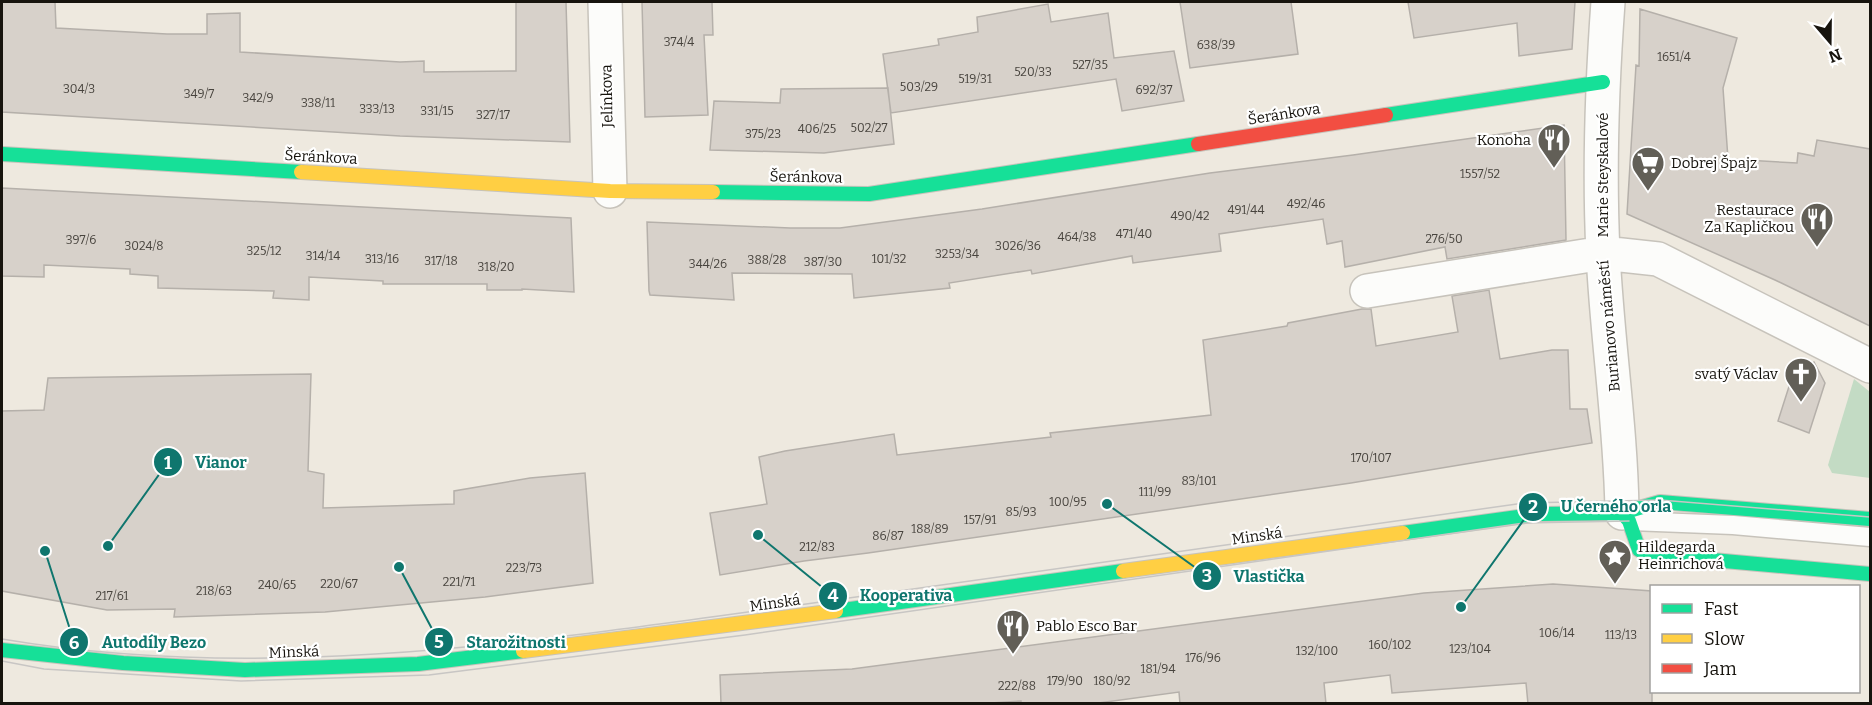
<svg xmlns="http://www.w3.org/2000/svg" width="1872" height="705" font-family="Bitter,serif">
	<rect width="100%" height="100%" fill="#eee9df"/>
	<path fill="#c3dbc4" d="M1854,379L1870,392V478L1832,473L1828,465Z"/>
	<path fill="#d7d1ca" stroke="#b5b0aa" stroke-width="1.5" d="M2,2H55L56,28L167,34H207V14L240,13V52L400,62L424,61V72L516,71V2H566L570,142L400,136L2,112Z
		M642,2H712L713,35H704L708,115L645,117Z
		M1180,2H1291L1298,54L1190,68Z
		M1408,2H1575L1572,49L1519,56L1517,23L1414,38Z
		M1048,4L1051,22L1108,13L1114,58L1174,51L1184,101L1122,111L1116,79L891,113L883,54L939,45L938,39L978,32L977,17Z
		M1640,9L1737,38L1723,88L1728,159L1797,163L1798,153L1814,156L1817,140L1870,149V326L1775,280L1627,214L1636,65L1639,66Z
		M888,88L894,144L824,153L710,150L714,101L780,103L781,89Z
		M1564,125L1566,240L1447,259L1445,247L1345,267L1342,241L1327,244L1323,219L1219,234L1221,251L1133,263L1132,256L1032,274L1031,270L949,283L950,288L854,298L852,274L732,273L734,300L650,295L649,291L647,222L790,228H840L982,209L1210,173L1353,155Z
		M2,188L571,218L574,292L522,289V290H487V284H383V281L309,277V300L273,298L274,291L158,288V276L130,274V269L44,265V277L2,276Z
		M1489,290L1500,359L1552,350H1568L1570,409H1587L1592,443L1351,483L868,553L804,561L720,575L710,513L767,504L759,457L785,451L894,434L897,455L1051,437L1050,433L1211,415L1203,340L1287,326L1288,323L1362,309H1371L1376,346L1458,332L1452,296Z
		M1814,362L1825,383L1809,433L1778,421L1793,374Z
		M311,374L308,471L324,474L323,508L454,504V491L530,478L585,473L593,583L485,597L325,612L174,617L175,609L107,610L2,591V411L44,410L48,378Z
		M1553,584L1652,591V704H1528L1526,683L1392,693L1390,675L1324,683L1326,704H1180L1179,692L1091,704H1021V701L975,704H721L720,675L852,669L1424,593Z"/>
	<g fill="none" stroke-linecap="round" stroke-linejoin="round">
		<g stroke="#c7c3bb" stroke-width="21">
			<path id="lane" d="M1631,521L1733,525L1870,537"/>
		</g>
		<g stroke="#c7c3bb" stroke-width="36">
			<path id="street" d="M605,2L610,191
				M1608,2C1602,85 1599,170 1603,253C1607,340 1621,426 1622,513
				M1367,291L1603,253L1658,259L1870,366"/>
		</g>
		<g stroke="#c7c3bb" stroke-width="16">
			<path id="fast" d="M1386,115L1603,82
				M2,154L301,172
				M713,192L869,194L1198,144
				M1622,513L1629,521L1639,550L1657,555L1870,574
				M1403,533L1540,514L1622,513L1660,502L1870,519
				M836,611L1123,571
				M2,650L123,663L245,670L418,664L523,651"/>
		</g>
		<g stroke="#c7c3bb" stroke-width="16">
			<path id="slow" d="M301,172L610,191L713,192
				M1123,571L1403,533
				M523,651L836,611"/>
		</g>
		<g stroke="#c7c3bb" stroke-width="16">
			<path id="jam" d="M1198,144L1386,115"/>
		</g>
		<use href="#lane" stroke="#fcfcfa" stroke-width="18"/>
		<use href="#street" stroke="#fcfcfa" stroke-width="33"/>
		<use href="#fast" stroke="#16e098" stroke-width="14"/>
		<use href="#slow" stroke="#ffcf43" stroke-width="14"/>
		<use href="#jam" stroke="#f24e42" stroke-width="14"/>
		<path stroke="#c8c6c4" stroke-width="1.5" d="M2,639C266,684 536,641 799,605C1041,571 1282,537 1524,503L1660,500L1870,517
			M2,661L44,669L241,681L429,675L745,635L1524,523L1629,521"/>
	</g>
	<defs>
		<g id="restaurant-pin" transform="scale(1.725)"><path d="M0 17L-7.5 6A9.5 9.5 0 1 1 7.5 6Z" fill="#625f57" stroke="#fff"/><path d="M-5-6h1v4h1v-4h1v4h1v-4h1v5L-1.5 .5V6h-2V.5L-5-1ZM5-6V6H3V1.5H1.5Q1.5-4 5-6Z" fill="#fff"/></g>
		<g id="supermarket-pin" transform="scale(1.725)"><path d="M0 17L-7.5 6A9.5 9.5 0 1 1 7.5 6Z" fill="#625f57" stroke="#fff"/><path d="M-6-5.5h2.5l.6 2H6L4.5 2H-2.5L-4.4-4H-6ZM-1.5 3.2a1.3 1.3 0 1 0 .1 0ZM3 3.2a1.3 1.3 0 1 0 .1 0Z" fill="#fff"/></g>
		<g id="church-pin" transform="scale(1.725)"><path d="M0 17L-7.5 6A9.5 9.5 0 1 1 7.5 6Z" fill="#625f57" stroke="#fff"/><path d="M-1.2-6h2.4v3.5h3.3v2.4h-3.3V6h-2.4V-.1h-3.3v-2.4h3.3Z" fill="#fff"/></g>
		<g id="sight-pin" transform="scale(1.725)"><path d="M0 17L-7.5 6A9.5 9.5 0 1 1 7.5 6Z" fill="#625f57" stroke="#fff"/><path d="M0-6L1.8-2.2L6-1.7L2.9 1.2L3.7 5.4L0 3.3L-3.7 5.4L-2.9 1.2L-6-1.7L-1.8-2.2Z" fill="#fff"/></g>
	</defs>
	<g fill-rule="evenodd">
		<use href="#restaurant-pin" x="1554" y="140"/>
		<use href="#supermarket-pin" x="1648" y="163"/>
		<use href="#restaurant-pin" x="1817" y="219"/>
		<use href="#church-pin" x="1801" y="374"/>
		<use href="#sight-pin" x="1615" y="556"/>
		<use href="#restaurant-pin" x="1013" y="626"/>
	</g>
	<g text-anchor="middle" stroke-width="4.5" stroke-linejoin="round" paint-order="stroke">
		<g font-size="12" fill="#48443e">
			<text x="679" y="46">374/4</text>
			<text x="1216" y="49">638/39</text>
			<text x="1674" y="61">1651/4</text>
			<text x="1090" y="69">527/35</text>
			<text x="1033" y="76">520/33</text>
			<text x="975" y="83">519/31</text>
			<text x="919" y="91">503/29</text>
			<text x="79" y="93">304/3</text>
			<text x="1154" y="94">692/37</text>
			<text x="199" y="98">349/7</text>
			<text x="258" y="102">342/9</text>
			<text x="318" y="107">338/11</text>
			<text x="377" y="113">333/13</text>
			<text x="437" y="115">331/15</text>
			<text x="493" y="119">327/17</text>
			<text x="869" y="132">502/27</text>
			<text x="817" y="133">406/25</text>
			<text x="763" y="138">375/23</text>
			<text x="1480" y="178">1557/52</text>
			<text x="1306" y="208">492/46</text>
			<text x="1246" y="214">491/44</text>
			<text x="1190" y="220">490/42</text>
			<text x="1134" y="238">471/40</text>
			<text x="1077" y="241">464/38</text>
			<text x="1444" y="243">276/50</text>
			<text x="81" y="244">397/6</text>
			<text x="144" y="250">3024/8</text>
			<text x="1018" y="250">3026/36</text>
			<text x="264" y="255">325/12</text>
			<text x="957" y="258">3253/34</text>
			<text x="323" y="260">314/14</text>
			<text x="382" y="263">313/16</text>
			<text x="889" y="263">101/32</text>
			<text x="767" y="264">388/28</text>
			<text x="441" y="265">317/18</text>
			<text x="823" y="266">387/30</text>
			<text x="708" y="268">344/26</text>
			<text x="496" y="271">318/20</text>
			<text x="1371" y="462">170/107</text>
			<text x="1199" y="485">83/101</text>
			<text x="1155" y="496">111/99</text>
			<text x="1068" y="506">100/95</text>
			<text x="1021" y="516">85/93</text>
			<text x="980" y="524">157/91</text>
			<text x="930" y="533">188/89</text>
			<text x="888" y="540">86/87</text>
			<text x="817" y="551">212/83</text>
			<text x="524" y="572">223/73</text>
			<text x="459" y="586">221/71</text>
			<text x="339" y="588">220/67</text>
			<text x="277" y="589">240/65</text>
			<text x="214" y="595">218/63</text>
			<text x="112" y="600">217/61</text>
			<text x="1557" y="637">106/14</text>
			<text x="1621" y="639">113/13</text>
			<text x="1390" y="649">160/102</text>
			<text x="1470" y="653">123/104</text>
			<text x="1317" y="655">132/100</text>
			<text x="1203" y="662">176/96</text>
			<text x="1158" y="673">181/94</text>
			<text x="1065" y="685">179/90</text>
			<text x="1112" y="685">180/92</text>
			<text x="1017" y="690">222/88</text>
		</g>
		<g font-size="15" fill="#17140e" stroke="#fff">
			<text transform="translate(607 96) rotate(-91)" y="5">Jelínkova</text>
			<text transform="translate(1284 114) rotate(-9)" y="5">Šeránkova</text>
			<text transform="translate(321 157) rotate(3)" y="5">Šeránkova</text>
			<text transform="translate(1603 175) rotate(-90)" y="5">Marie Steyskalové</text>
			<text transform="translate(806 177) rotate(1)" y="5">Šeránkova</text>
			<text transform="translate(1609 326) rotate(-95)" y="5">Burianovo náměstí</text>
			<text transform="translate(1257 536) rotate(-8)" y="5">Minská</text>
			<text transform="translate(775 603) rotate(-8)" y="5">Minská</text>
			<text transform="translate(294 652) rotate(-2)" y="5">Minská</text>
		</g>
		<g font-size="15" fill="#17140e" stroke="#fff" text-anchor="end">
			<text x="1531" y="145">Konoha</text>
			<text x="1671" y="168" text-anchor="start">Dobrej Špajz</text>
			<text x="1794" y="215">Restaurace<tspan x="1794" dy="17">Za Kapličkou</tspan></text>
			<text x="1778" y="379">svatý Václav</text>
			<text x="1638" y="552" text-anchor="start">Hildegarda<tspan x="1638" dy="17">Heinrichová</tspan></text>
			<text x="1036" y="631" text-anchor="start">Pablo Esco Bar</text>
		</g>
	</g>
	<path fill="none" stroke="#0f766e" stroke-width="2" d="M108 546L168 462M1461 607L1533 507M1107 504L1207 576M758 535L833 596M399 567L439 642M45 551L74 642"/>
	<g fill="#0f766e" stroke="#fff" stroke-width="2">
		<circle cx="108" cy="546" r="6"/>
		<circle cx="1461" cy="607" r="6"/>
		<circle cx="1107" cy="504" r="6"/>
		<circle cx="758" cy="535" r="6"/>
		<circle cx="399" cy="567" r="6"/>
		<circle cx="45" cy="551" r="6"/>
		<circle cx="168" cy="462" r="15"/>
		<circle cx="1533" cy="507" r="15"/>
		<circle cx="1207" cy="576" r="15"/>
		<circle cx="833" cy="596" r="15"/>
		<circle cx="439" cy="642" r="15"/>
		<circle cx="74" cy="642" r="15"/>
	</g>
	<g font-size="18" text-anchor="middle" font-weight="bold" fill="#fff">
		<text x="168" y="469">1</text>
		<text x="1533" y="513">2</text>
		<text x="1207" y="582">3</text>
		<text x="833" y="602">4</text>
		<text x="439" y="648">5</text>
		<text x="74" y="649">6</text>
	</g>
	<g font-size="16" text-anchor="middle" font-weight="bold" fill="#0f766e" stroke="#fff" stroke-width="4.5" stroke-linejoin="round" paint-order="stroke">
		<text x="221" y="468">Vianor</text>
		<text x="1616" y="512">U černého orla</text>
		<text x="1269" y="582">Vlastička</text>
		<text x="906" y="601">Kooperativa</text>
		<text x="516" y="648">Starožitnosti</text>
		<text x="154" y="648">Autodíly Bezo</text>
	</g>
	<rect width="1872" height="705" fill="none" stroke="#17140e" stroke-width="6"/>
	<rect x="1650" y="585" width="210" height="108" fill="#ffffff" stroke="#a2a19f" stroke-width="1.5"/>
	<rect x="1662" y="604" width="30" height="9" fill="#16e098" stroke="#a2a19f" stroke-width="1.5"/>
	<text x="1704" y="615" font-size="18" fill="#17140e">Fast</text>
	<rect x="1662" y="634" width="30" height="9" fill="#ffcf43" stroke="#a2a19f" stroke-width="1.5"/>
	<text x="1704" y="645" font-size="18" fill="#17140e">Slow</text>
	<rect x="1662" y="664" width="30" height="9" fill="#f24e42" stroke="#a2a19f" stroke-width="1.5"/>
	<text x="1704" y="675" font-size="18" fill="#17140e">Jam</text>
	<g transform="translate(1830 42) rotate(160)" stroke="#ffffff" stroke-width="4.5" paint-order="stroke">
	<path d="M0-4.5L10 22L0 15L-10 22Z" fill="#17140e"/>
	<text y="-9" font-size="16" font-weight="bold" text-anchor="middle" fill="#17140e">N</text>
	</g>
</svg>
